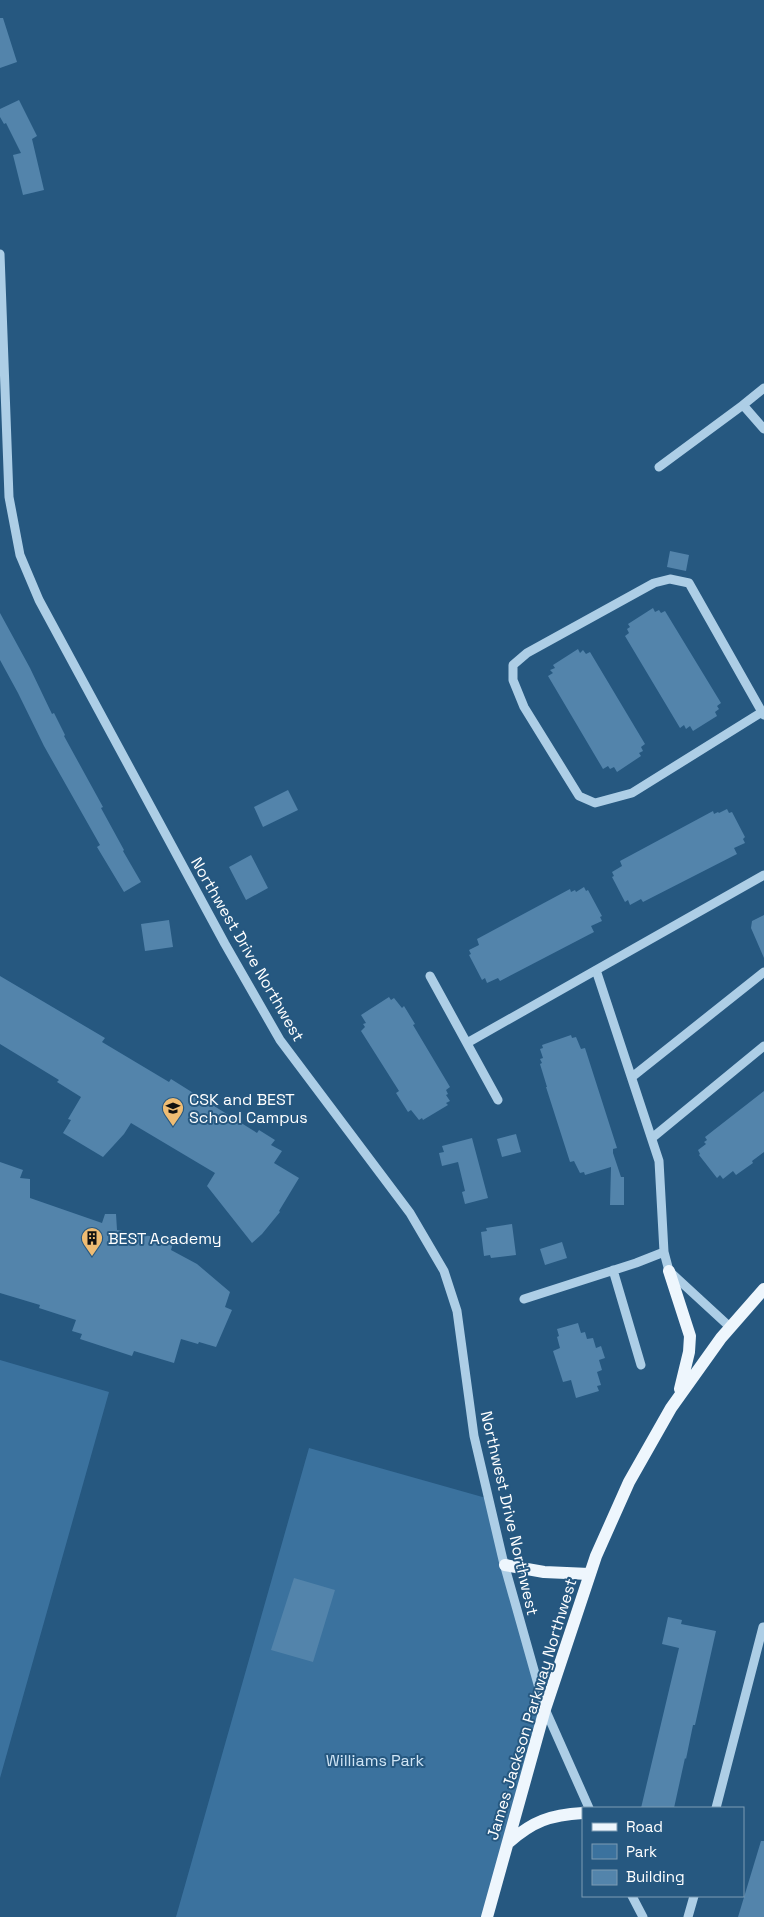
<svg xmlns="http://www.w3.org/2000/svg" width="764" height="1917" font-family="'Space Grotesk',sans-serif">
	<rect width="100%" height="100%" fill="#265880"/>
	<path fill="#3b729e" d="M0,1360L109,1392L0,1778Z
		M309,1448L486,1498L543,1707L488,1917H176Z"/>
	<path fill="#5384ab" d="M0,18H3L17,62L0,68Z
		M19,100L37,136L32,139L44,190L23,195L13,155L21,153L6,123L4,124L0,117V109Z
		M670,551L689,555L686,571L667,567Z
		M653,608L655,612L659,610L661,613L665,611L721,703L717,706L719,709L715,712L717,716L693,731L690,726L686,729L684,725L680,728L625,636L629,633L627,629L630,627L628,624Z
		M0,613L30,668L52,714L54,713L65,735L64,736L103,807L101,808L124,850L123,851L141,882L124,892L97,847L100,845L44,746L18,693L0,660Z
		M578,649L580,653L583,650L586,654L590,652L645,744L641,747L643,751L639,753L641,756L617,772L614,767L610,769L608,766L603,769L548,676L553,673L550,670L555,668L553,665Z
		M288,790L298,810L263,827L254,807Z
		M727,809L729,813L732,812L745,837L743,839L745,843L734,848L737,854L643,902L641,899L630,905L628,900L625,902L612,877L614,876L612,872L622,866L620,861L713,811L714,814L718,812L719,813Z
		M251,855L268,888L246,900L229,867Z
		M584,887L586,891L588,890L602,916L600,917L602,921L591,926L594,932L500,981L498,978L487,983L485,978L482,980L469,955L471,954L469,950L479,945L477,939L570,889L571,892L575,890L576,892Z
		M764,915V958L751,928L752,921Z
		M169,920L173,947L145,951L141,924Z
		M0,976L105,1038L102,1042L169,1082L171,1079L257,1133L259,1130L275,1140L271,1145L282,1151L274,1163L299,1178L279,1211L280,1212L262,1234L252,1243L207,1186L215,1173L131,1123L124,1134L103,1157L63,1133L71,1120L68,1119L81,1097L57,1082L59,1080L0,1044Z
		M389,997L391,1000L394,998L402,1008L404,1006L415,1024L413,1025L450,1087L446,1090L448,1094L446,1095L450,1101L446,1103L448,1105L423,1120L422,1118L419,1120L411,1110L408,1112L396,1093L399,1091L361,1031L365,1027L363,1024L366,1023L361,1015Z
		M571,1035L572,1038L576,1037L581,1049L585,1048L617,1148L613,1149V1153L621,1177H624V1205H610L611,1167L585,1175L584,1172L580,1173L574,1161L570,1162L546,1087H547L540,1064L542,1063L540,1059L543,1058L540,1049L543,1048L542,1045Z
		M764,1091V1152L752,1161L753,1163L736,1175L733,1171L723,1179L720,1175L717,1178L699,1155L700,1154L698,1150L706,1144L704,1142L707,1140L705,1137Z
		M516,1134L521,1152L502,1157L497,1139Z
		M472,1138L488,1198L465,1204L462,1192L465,1191L458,1162L442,1166L439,1153L444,1152L442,1146Z
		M0,1162L23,1170L20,1178L30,1179V1198L102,1223L105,1214H116L117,1230L160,1238L161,1235L174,1239L171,1250L197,1264L230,1292L225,1307L232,1310L216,1347L199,1342L198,1344L181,1339L174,1363L134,1351L132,1356L80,1339L82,1334L72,1331L76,1320L39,1308L40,1305L0,1293Z
		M512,1224L516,1255L491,1258L490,1255L484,1256L481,1232L487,1231L486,1228Z
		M562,1242L567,1258L545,1265L540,1249Z
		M578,1323L581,1333L585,1332L587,1339L593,1338L596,1348L601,1346L605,1358L599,1360L602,1370L597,1372L601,1385L597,1386L599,1391L576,1398L571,1380L563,1382L553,1351L560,1348L557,1337L559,1336L557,1329Z
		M294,1578L335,1590L313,1662L271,1650Z
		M668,1617L682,1620L681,1624L716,1631L695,1725H693L686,1759L685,1758L674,1808H641L679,1648L662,1644Z
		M761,1841H764V1917H738Z"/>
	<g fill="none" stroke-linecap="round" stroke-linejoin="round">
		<path stroke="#adcee6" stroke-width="9" d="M0,254L9,497L20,555L39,600L225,944L280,1040L410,1213L444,1271L457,1311L474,1436L503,1560L545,1709L589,1808
			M743,405L764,388
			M659,467L743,405L764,429
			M762,712L632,793L595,803L579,796L524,707L513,680V665L527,653L654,583L670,579L689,583L762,712L764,715
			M596,970L659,1161L664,1252L669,1271L731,1328
			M430,976L498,1100
			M467,1043L764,875
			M632,1077L764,972
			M652,1138L764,1046
			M613,1270L641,1365
			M524,1299L636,1263L664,1252
			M716,1808L763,1627
			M632,1896L643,1917
			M688,1917L694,1896"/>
		<path stroke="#eef6fd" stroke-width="12" d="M669,1271L690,1336L689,1352L680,1389
			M505,1565L544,1572L589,1574
			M508,1843C533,1821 550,1815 583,1813
			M487,1917L545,1709L596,1556L629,1482L671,1408L721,1338L764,1289"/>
	</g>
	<defs>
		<g id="school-pin" transform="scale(1.125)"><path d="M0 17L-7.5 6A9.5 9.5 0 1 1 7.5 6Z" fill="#efbc73" stroke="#265880"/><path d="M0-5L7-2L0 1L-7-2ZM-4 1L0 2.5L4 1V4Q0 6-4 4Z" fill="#111"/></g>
		<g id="building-pin" transform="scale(1.125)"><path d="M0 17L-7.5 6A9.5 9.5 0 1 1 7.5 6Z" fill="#efbc73" stroke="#265880"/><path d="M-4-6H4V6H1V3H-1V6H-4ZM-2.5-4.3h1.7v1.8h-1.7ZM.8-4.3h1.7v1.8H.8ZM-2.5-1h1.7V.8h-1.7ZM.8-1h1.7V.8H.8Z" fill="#111"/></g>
	</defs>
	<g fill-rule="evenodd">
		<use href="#school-pin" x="173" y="1108"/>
		<use href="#building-pin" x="92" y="1238"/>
	</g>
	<g text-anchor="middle" stroke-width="4" stroke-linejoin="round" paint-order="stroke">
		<g font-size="16" fill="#fff" stroke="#265880">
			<text transform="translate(248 949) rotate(60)" y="6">Northwest Drive Northwest</text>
			<text transform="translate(510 1513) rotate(77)" y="6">Northwest Drive Northwest</text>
			<text transform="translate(531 1709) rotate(-73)" y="6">James Jackson Parkway Northwest</text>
		</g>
		<g font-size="16" fill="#fff" stroke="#265880" text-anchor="start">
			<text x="189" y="1105">CSK and BEST<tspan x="189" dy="18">School Campus</tspan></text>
			<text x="108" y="1244">BEST Academy</text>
		</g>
		<g font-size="16" fill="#d0e5f5" stroke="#265880">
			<text x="375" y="1766">Williams Park</text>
		</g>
	</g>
	<rect x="582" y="1807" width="162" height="90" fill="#265880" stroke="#7d9bb3"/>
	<rect x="592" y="1823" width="25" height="8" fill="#eef6fd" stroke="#7d9bb3"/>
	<text x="626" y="1832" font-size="15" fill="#ffffff">Road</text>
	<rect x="592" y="1844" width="25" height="15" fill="#3b729e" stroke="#7d9bb3"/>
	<text x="626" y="1857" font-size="15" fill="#ffffff">Park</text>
	<rect x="592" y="1870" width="25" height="15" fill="#5384ab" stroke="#7d9bb3"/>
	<text x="626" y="1882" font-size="15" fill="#ffffff">Building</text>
</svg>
